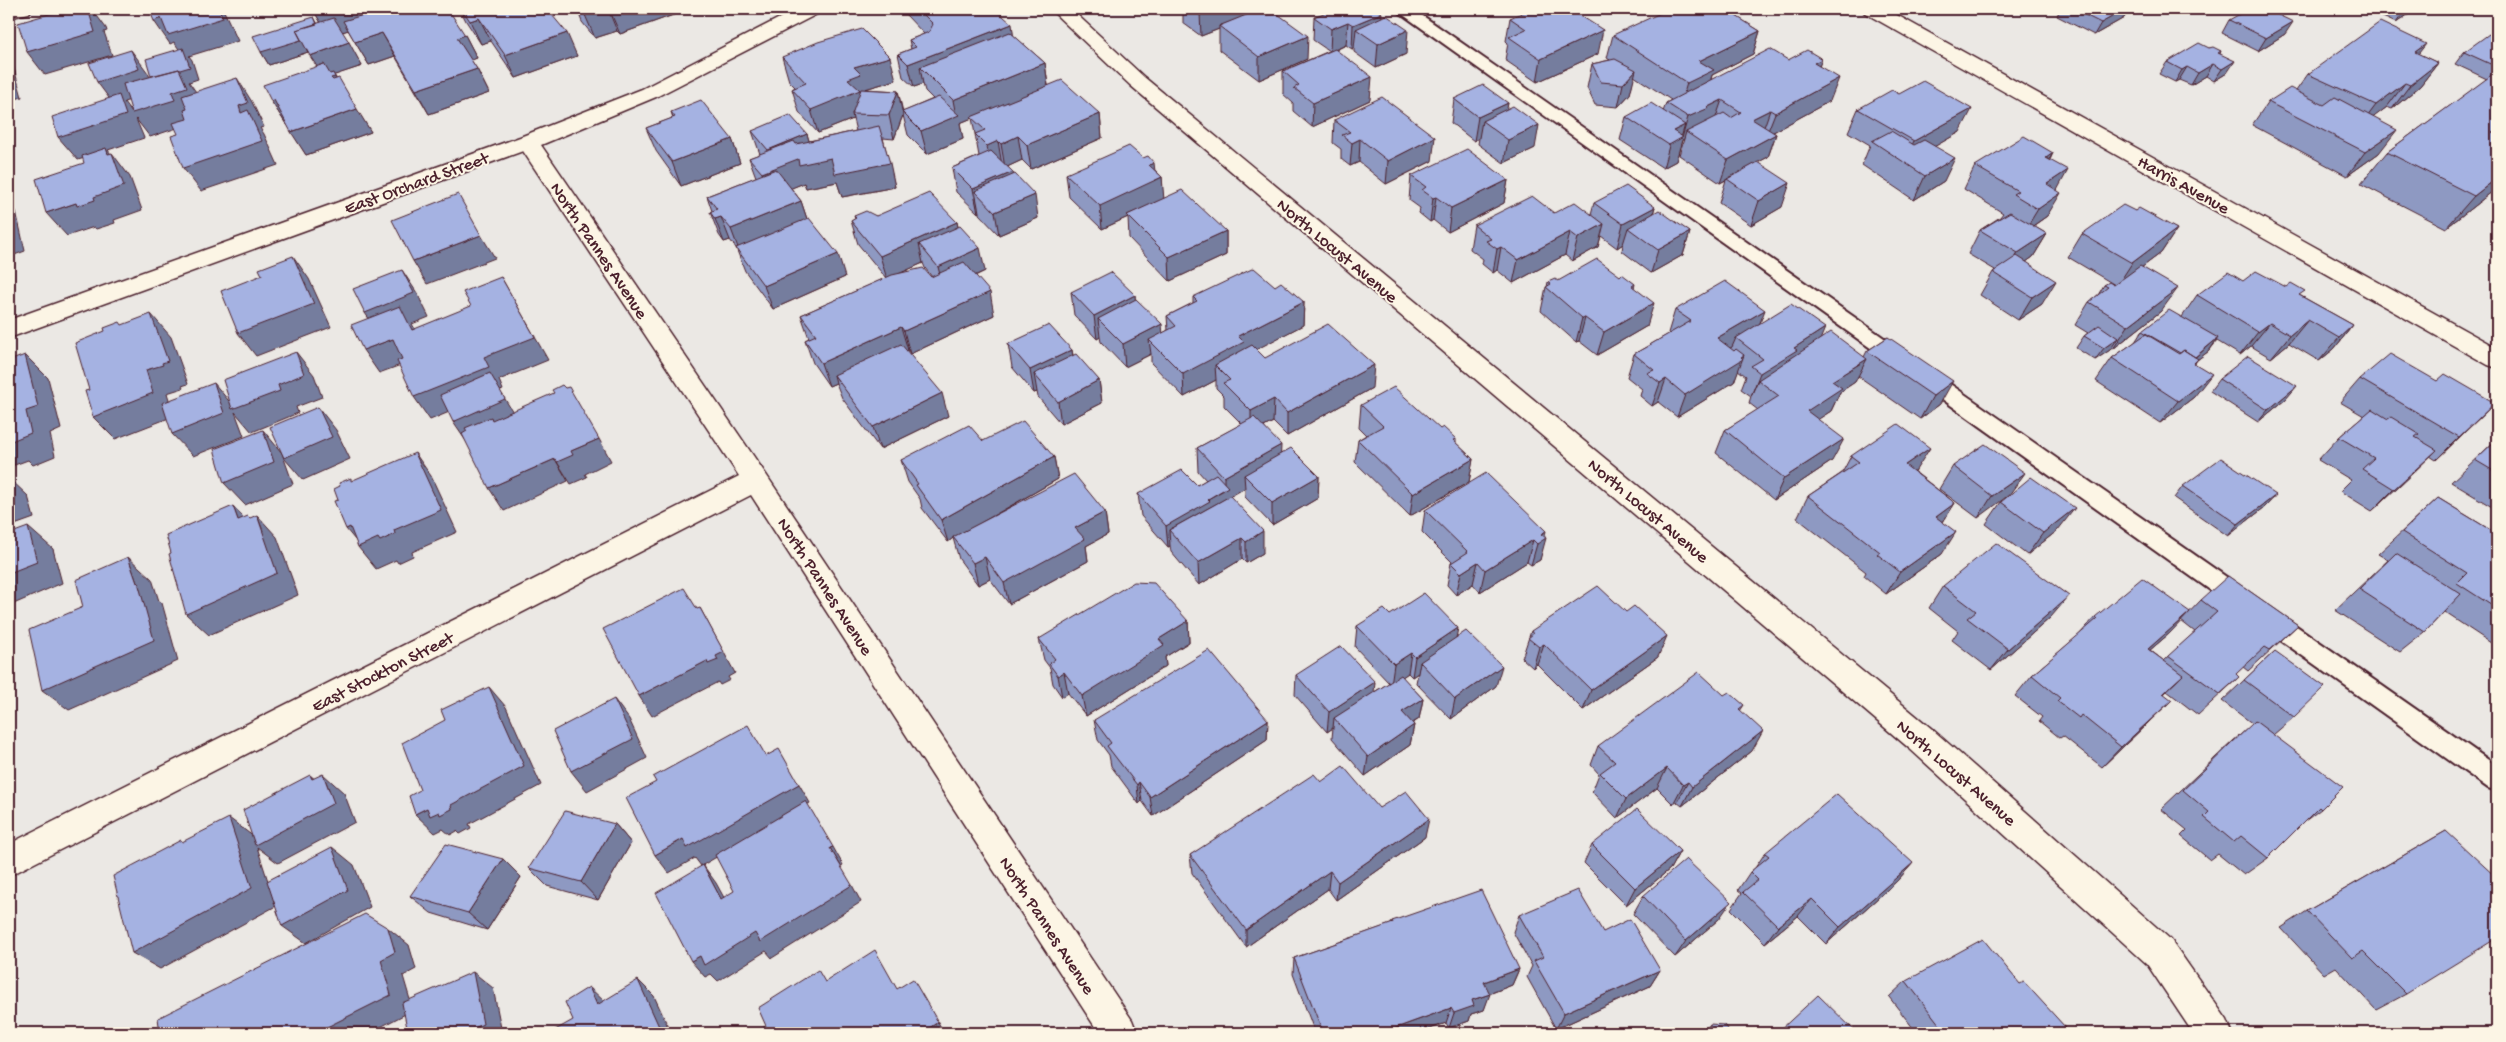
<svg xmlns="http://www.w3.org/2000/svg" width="2506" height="1042" font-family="'Gochi Hand',sans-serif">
	<rect width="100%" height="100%" fill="#ebe8e4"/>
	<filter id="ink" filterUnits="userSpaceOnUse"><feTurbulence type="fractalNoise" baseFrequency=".02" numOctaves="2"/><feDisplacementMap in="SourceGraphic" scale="10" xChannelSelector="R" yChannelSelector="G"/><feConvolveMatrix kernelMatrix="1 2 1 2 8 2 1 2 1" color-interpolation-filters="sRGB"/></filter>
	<g filter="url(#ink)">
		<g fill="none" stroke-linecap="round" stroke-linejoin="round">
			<g stroke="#4a1f2b" stroke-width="4">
				<path id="lane" d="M1395,9H1413L2497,766V791L2488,788Z"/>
			</g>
			<g stroke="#4a1f2b" stroke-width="3">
				<path id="street" d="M9,9H32L29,13L9,18Z
					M797,9H822L819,13L656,97L541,145L765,473L1132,1020L1137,1033H1099L751,495L9,876V844L739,476L523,151L9,338V320L520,137L642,89Z
					M1050,9H1071L1144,77L1932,729L2171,940L2227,1020L2232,1033H2193L2147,964L1910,749L1130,85Z
					M1862,9H1886L2497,348V368L2488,365L1865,13Z"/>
			</g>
			<use href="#lane" fill="#fcf5e5" fill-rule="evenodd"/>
			<use href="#street" fill="#fcf5e5" fill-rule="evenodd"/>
		</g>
		<path fill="#8e99c2" stroke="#4a1f2b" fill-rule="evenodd" d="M313,9H356L360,16L366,14L363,9H427L428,11L465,35L477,58L471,60L477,69L489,93L429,114L395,56L369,65L348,30L342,32L362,66L334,75L371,132L306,155L287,124H286L271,101L317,66L308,52L269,65L261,52L321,23Z
			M460,9H547L577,56L516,78L491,41L481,44L466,21Z
			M577,9H674L676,14L620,34L617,31L595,38L582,22Z
			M904,9H995L1014,36L1045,63L1048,85L1100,114L1102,138L1031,169L1022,160L1007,167L1013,172V174L1038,218L999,235L979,214V212L978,213L956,192L952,168L979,156L972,118L960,123L963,139L927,154L908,135L903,115L894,139L883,138L895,187L842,197L837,182L806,188L804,183L791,188L801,201L807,219L845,277L773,309L745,271L736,248L730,240L724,242L719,235L710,212L712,211L707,196L756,177L749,158L760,154L752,131L807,134L809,141L856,131L853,119L818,133L799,112L792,89L795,87L789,81L782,57L896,80L865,89L898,91L903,112L933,99L925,91L923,84L914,87L903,77L898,54L911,49L909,40L924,34L906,15Z
			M1178,9H1258V10L1307,59L1259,80L1219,50V29L1201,36L1183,23V13Z
			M2060,9H2129L2124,18L2094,35L2057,16Z
			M2365,9H2416L2396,23Z
			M1738,15L1737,17L1760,31L1753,54L1712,75L1711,80L1788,60L1822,59L1819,66L1830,101L1773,132L1776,134L1768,157L1758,162L1782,207L1751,225L1719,203L1726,180L1720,183L1679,155L1684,139L1682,140L1676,161L1663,168L1620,140L1626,117L1663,112L1666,103L1671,100L1634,76L1630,94L1618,107L1595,105L1587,88L1592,64L1610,60L1607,58L1613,35Z
			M1314,17H1382L1406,54L1376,68L1354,52V48L1352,49L1346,45L1336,50L1370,100L1312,127L1293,111V103L1283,94V71L1329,51L1313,40Z
			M1510,18L1598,54L1537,82L1505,60L1508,43L1506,41Z
			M2229,20L2285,34L2258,51L2222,33Z
			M2497,37V142L2494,146L2493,191L2446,228L2361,184L2387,152L2487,79L2455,64L2464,52Z
			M2209,48L2221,51L2220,54L2227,73L2214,81L2206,76L2191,85L2179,80L2175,82L2159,74L2167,62Z
			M2418,54L2438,63L2420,86L2392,109L2387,107L2373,117L2379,153L2347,176L2252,125L2268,102L2296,91L2308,74Z
			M1454,99L1508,103L1506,109L1535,148L1504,163L1478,144L1479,138L1474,141L1451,123Z
			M1858,109L1960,132L1935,146L1944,181L1914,200L1862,165L1870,145L1848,132Z
			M671,112L732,139L740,163L681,186L656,151L646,128L673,118Z
			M1334,120L1432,161L1386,184L1359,162L1350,166L1341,159V149L1333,143Z
			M2053,153L2050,160L2057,191L2047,216L2033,226L2047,234L2033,257L2026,262L2042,304L2018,320L1980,295L1993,272L1995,270L1968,254L1980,230L2000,217L2003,213L1964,189L1975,166Z
			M1155,170L1162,177L1163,199L1226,231V255L1170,281L1129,238L1128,217L1102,229L1069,197L1066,174Z
			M1411,176L1508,180L1504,203L1448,232L1433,220L1430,222L1419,213L1420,208L1409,200Z
			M1594,203L1655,207L1653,213L1690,232L1683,255L1651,273L1622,251L1623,244L1617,248L1601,236L1598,247L1572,261L1565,255L1513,283L1497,270L1493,273L1482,264L1483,259L1470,249L1474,225L1554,213L1591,214Z
			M2135,211L2177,229L2161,253L2142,267L2161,311L2113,349L2111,348L2110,350L2095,360L2076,348L2084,336L2088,333L2075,325L2089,302L2098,295L2104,285H2115L2068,257L2082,234Z
			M854,216H876L957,222L958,227L985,271L975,276L994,315L910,354L908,350L906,351L948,416L880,449L842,398L836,383L829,386L813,363L805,340L809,338L801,315L886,278L858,244L851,221L855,219ZM923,263L925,268L932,277H931L898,274Z
			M1620,276L1635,284L1634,288L1647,326L1597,355L1579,341L1576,342L1541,311L1546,287H1547L1548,282Z
			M1275,286L1304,302L1303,325L1256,349L1265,358L1372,388L1287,436L1273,422L1264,427L1281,454L1319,476L1318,498L1272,525L1245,497V488L1229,497L1263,553L1246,563L1242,559L1199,585L1171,552L1170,546L1168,547L1141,516L1138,494L1197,485L1206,480L1198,471L1197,448L1242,424L1224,406V396L1216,388V380L1184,397L1151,363V354L1125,367L1101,342L1100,337L1097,339L1074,315L1071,292L1135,295V300L1163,333L1168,330L1167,316L1193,303V297Z
			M2197,295L2301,296L2353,325L2334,349L2319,361L2289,343L2271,358L2251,346L2240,355L2217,341L2209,351L2197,360L2195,363L2194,397L2160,423L2096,381L2112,358L2135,342L2142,331L2182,317Z
			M1675,310L1760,323L1820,339L1864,357L1867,351L1888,337L1940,404L1920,419L1858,376L1855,382L1840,392L1831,411L1818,419L1832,461L1774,500L1716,453L1725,430L1758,410L1749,403L1751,396L1741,389L1746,376L1738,370L1734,382L1677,417L1658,402L1652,406L1640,396L1642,389L1627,377L1634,354L1669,334L1668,333Z
			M1008,344L1072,350L1073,355L1099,380L1102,403L1061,424L1038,397L1037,392L1034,393L1012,367Z
			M2219,379L2286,399L2258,422L2210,391Z
			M2360,379L2437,381L2495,403L2436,460L2430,456L2372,511L2340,491L2351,480L2318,460L2339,437L2364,416L2340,402Z
			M1361,405L1440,429L1456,439V443L1473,459L1469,482L1410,516L1355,462L1358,440L1366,435L1359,428Z
			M2497,439V510L2451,482Z
			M983,441L1054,457L1058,479L997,514L1105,512L1108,534L1086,546L1088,561L1009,604L990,579L978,585L959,559L953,538L948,542L922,508L920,499L908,482L901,460Z
			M1851,456L1916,470L1915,472L1955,503L1943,522L1942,554L1886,594L1864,576L1866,572L1797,518L1808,496L1842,473Z
			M1953,466L2025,473L1978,518L1939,489Z
			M2183,486L2276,495L2265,507L2228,536L2174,498Z
			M2438,498L2497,534V647L2444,612L2425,632L2400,652L2335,610L2388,560L2378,554Z
			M2001,502L2058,530L2027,555L1986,524Z
			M1425,510L1544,537L1540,560L1531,565L1527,562L1480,592L1473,584L1456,595L1447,585L1451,563L1452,562L1422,532Z
			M1943,586L2051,617L1991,670L1952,640L1958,631L1929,608Z
			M2201,600L2298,625L2248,671L2243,667L2236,674L2239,677L2198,715L2167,691L2164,694L2151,720L2102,767L2063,736L2060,738L2039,721L2042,717L2015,696L2032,675L2079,635L2095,617L2170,633L2150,650L2164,661L2195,632L2181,621Z
			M1626,612L1658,657L1583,710L1537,664L1533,668L1522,658L1531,631Z
			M1390,615L1456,637L1496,686L1451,719L1416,683L1418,673L1412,677L1408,673L1402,677L1423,699L1419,719L1412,724L1414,725L1410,745L1365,776L1332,738L1333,728L1327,732L1295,695L1296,675L1374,692L1389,683L1355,647L1357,626Z
			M1188,621L1189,642L1165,657L1166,666L1086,716L1068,693L1062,697L1053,684L1050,668L1044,660L1039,639Z
			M2275,651L2294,717L2273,735L2321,809L2305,821L2268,858L2244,875L2218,854L2210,860L2181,836L2187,830L2161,809L2233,741L2253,724L2222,701Z
			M1724,695L1744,705L1740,711L1752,751L1682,806L1677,802L1673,804L1657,788L1617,818L1592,792L1599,774L1591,765L1598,746Z
			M1094,720H1268L1267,740L1153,816L1142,801L1139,804L1111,766L1109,755L1098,740Z
			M1321,782L1379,808L1425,837L1336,900L1328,889L1246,947L1192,873L1190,855Z
			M615,824L631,843L598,900L547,886L529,868Z
			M2446,831L2406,994L2376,1010L2336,967L2324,974L2281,928L2307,911Z
			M1592,845L1680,851L1670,869L1626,905L1584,863Z
			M1765,853L1913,863L1897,881L1826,944L1798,916L1765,943L1731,909L1742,893L1738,890L1750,872L1755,868Z
			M503,859L521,877L487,930L431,913L410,896Z
			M1643,896L1719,919L1675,957L1633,914Z
			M1519,915L1603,932L1660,970L1650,986L1556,1029L1527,977L1532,966L1513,932Z
			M1392,921L1519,969L1512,985L1489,994L1484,1010L1471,1014L1469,1021L1449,1028L1446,1023L1419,1033H1315L1293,974L1294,958L1391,924Z
			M1906,981L2020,984L2066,1028L2059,1033H1917L1889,997Z
			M1710,1024L1731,1033H1703Z"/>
		<path fill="#747d9e" stroke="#4a1f2b" d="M87,9H92L106,28L107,31L104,32L112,55L45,75L27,52Z
			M219,9H223L238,41L189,56L192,60L198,79L189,82L196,92L192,123L150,137L136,119L144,138L108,150L113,157L112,153L130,177L142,210L114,220L115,223L96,229L94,227L67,236L46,213L94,197L108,154L107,151L78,160L58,137L115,106L97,82L131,50L148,73L156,92L124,102L132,113L160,91L185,58L174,42L170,44L154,21L161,18Z
			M260,9H273L262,12Z
			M328,9H356L365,25L329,36L315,13Z
			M363,9H412L371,23Z
			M604,9H608L617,31L595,38L585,15Z
			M616,9H674L676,14L620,34L610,11Z
			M1211,9H1258V12L1219,26V29L1201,36L1200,13Z
			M2126,9H2129L2124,18L2094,35L2101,23Z
			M2406,9H2416L2396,23Z
			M1382,13L1380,36L1356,29L1354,48L1352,49L1353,25Z
			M314,17L329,45L269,65L261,52Z
			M479,18L491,41L481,44L470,21Z
			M1348,22L1346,45L1330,52L1331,29Z
			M2293,22L2285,34L2258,51L2266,38Z
			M1012,24L1015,47L920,67L923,84L914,87L908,64Z
			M1408,30L1406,54L1376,68L1378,44Z
			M1603,30L1598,54L1537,82L1541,59Z
			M1760,31L1753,54L1712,75L1707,93L1680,107L1687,83L1699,61Z
			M382,33L395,56L369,65L355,42Z
			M567,33L577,56L516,78L505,55Z
			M465,35L477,58L469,61L457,38Z
			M1308,36L1307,59L1259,80V57Z
			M349,42L362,66L332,76L335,77L349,100L325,79L310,56Z
			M2426,44L2408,67L2415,52Z
			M9,53L10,54L22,97L9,101Z
			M890,57L896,80L865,89L852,114L853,119L818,133L811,110L848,79L854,67Z
			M1822,59L1813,82L1814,63Z
			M2235,61L2227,73L2214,81L2222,69Z
			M1045,63L1048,87L960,123L963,139L927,154L921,131L956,116L953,100Z
			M2438,63L2420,86L2392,109L2410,85Z
			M2213,64L2206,76L2191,85L2198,73Z
			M2187,67L2179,80L2175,82L2182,70Z
			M477,69L489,93L429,114L416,90Z
			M1636,70L1630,94L1618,107L1623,84Z
			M1372,77L1370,100L1312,127L1313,103Z
			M237,78L252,102L264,127L260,128L264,134L278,165L201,191L183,168L241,113L239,106Z
			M1839,78L1830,101L1766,136L1775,113Z
			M2405,83L2387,107L2358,129L2376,105Z
			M898,91L903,115L894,139L889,115Z
			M274,100L289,123L286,124L271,101Z
			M1722,100L1714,123L1686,132L1684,139L1682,140L1676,161L1663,168L1673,131L1685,125L1681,138H1682L1688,117Z
			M1508,103L1504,126L1482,121L1479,138L1474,141L1478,117Z
			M357,109L371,132L306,155L291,132Z
			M1972,109L1960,132L1906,163L1904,162L1914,141Z
			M1770,110L1762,133L1752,119Z
			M1100,114L1102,138L1031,169L1027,145Z
			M1539,125L1535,148L1504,163L1508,140Z
			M2497,129V142L2474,169L2492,132Z
			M2397,130L2379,153L2347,176L2365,152Z
			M807,134L814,157L890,163L895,187L842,197L837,182L806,188L804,183L770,197L762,173L774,168L768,150Z
			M1776,134L1768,157L1720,183L1728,160Z
			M1018,136L1022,160L1005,168L1001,144Z
			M1435,137L1432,161L1386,184L1388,161Z
			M732,139L740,163L681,186L672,162Z
			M1360,139L1359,162L1350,166L1352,143Z
			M998,141L1002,165L991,170L987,146Z
			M2053,153L2040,176L2046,158Z
			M1955,158L1944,181L1914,200L1925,176Z
			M1154,163L1156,180L1162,177L1164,200L1127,215L1128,217L1102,229L1100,206L1149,165Z
			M2068,170L2055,194L2034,208L2047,184Z
			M1013,172L1017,195L975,191L979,212L978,213L973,189Z
			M2497,178V186L2493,191L2446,228L2474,196Z
			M1508,180L1504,203L1448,232L1451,208Z
			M1790,183L1782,207L1751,225L1759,201Z
			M2061,193L2047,216L2024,232L2038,209Z
			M1035,195L1038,218L999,235L995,212Z
			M1436,197L1433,220L1430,222L1433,198Z
			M801,201L809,225L740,253L731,229Z
			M9,203L16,211L25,251L9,257Z
			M1655,207L1648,230L1628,228L1623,244L1617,248L1623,224Z
			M721,217L730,240L724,242L715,219Z
			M957,222L962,246L919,244L923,263L887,279L880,256Z
			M1604,224L1598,247L1572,261L1578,238Z
			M2177,229L2161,253L2117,286L2132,263Z
			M1226,231V255L1170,281L1169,257Z
			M1570,232L1565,255L1513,283L1518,260Z
			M1690,232L1683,255L1651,273L1658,250Z
			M2047,234L2033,257L2005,277L2018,253Z
			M481,235L495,258L427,284L413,261Z
			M1501,247L1497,270L1493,273L1497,249Z
			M980,248L985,271L944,290L938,267Z
			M838,254L845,277L773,309L764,286Z
			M293,256L309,279L331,327L256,356L238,333Z
			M402,270L417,293L429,317L412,324L415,329L381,336L365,313Z
			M501,277L548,360L499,380L503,390L500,391L519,422L468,444L453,422L500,391L430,420L414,397L484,357Z
			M2056,281L2042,304L2018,320L2032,297Z
			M2178,288L2161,311L2113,349L2128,326Z
			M990,292L994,315L910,354L904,331Z
			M1135,295L1137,319H1098L1100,337L1097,339L1094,316Z
			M1304,302L1303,325L1244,356L1215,365L1216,380L1184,397L1183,374L1238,336Z
			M1654,303L1647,326L1597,355L1604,332Z
			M1765,310L1756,333L1736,338L1732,347L1709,362L1717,338Z
			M151,314L171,337L188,384L182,386L183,388L167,393L174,416L115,439L93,417L146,370Z
			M1582,318H1585L1579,341L1576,342Z
			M2308,320L2289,343L2271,358L2290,335Z
			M2270,323L2251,346L2240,355L2258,332Z
			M1162,324L1164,348L1149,340L1151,354L1125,367L1123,344Z
			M2353,325L2334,349L2319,361L2339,338Z
			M901,327L908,350L839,382L834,375L836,383L829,386L821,363Z
			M1825,328L1815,352L1758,380L1751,396L1760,373L1794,348Z
			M2118,338L2110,350L2095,360L2104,348Z
			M2218,338L2209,351L2197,360L2181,382L2192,360Z
			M393,339L409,362L379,373L363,350Z
			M1072,350L1075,373L1034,374L1037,392L1034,393L1030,370Z
			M296,352L314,375L322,397L296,407L298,413L252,432L235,412L244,436L193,456L172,434L214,383L233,406L278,385Z
			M25,355L48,378L61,429L50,434L55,456L33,465L28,460L9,467V436L26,411Z
			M1744,355L1734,382L1677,417L1685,395Z
			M1867,359L1855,382L1840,392L1831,411L1796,434L1807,411L1832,381Z
			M1374,365L1372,388L1287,436V413Z
			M2212,374L2194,397L2160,423L2178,401Z
			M1666,379L1658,402L1652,406L1660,383Z
			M1099,380L1102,403L1061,424L1058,402Z
			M1953,381L1940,404L1920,419L1933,396Z
			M2297,386L2286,399L2258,422L2268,410Z
			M942,393L948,416L880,449L873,427Z
			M1274,399L1273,422L1251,434V411Z
			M2495,403L2471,426L2436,460L2459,437Z
			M318,407L336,430L350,459L303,480L284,458Z
			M263,430L282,453L293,484L245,505L224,483Z
			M599,439L611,461L585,474L587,477L571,484L557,462L571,451Z
			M1844,439L1832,461L1774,500L1784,478Z
			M1281,445L1280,468L1244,475L1245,488L1169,530L1170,546L1168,547L1166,526L1208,499L1224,490V477Z
			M1930,448L1916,470L1893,487L1905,465Z
			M2437,450L2413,473L2372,511L2394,489Z
			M415,453L431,476L457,532L412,552L413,556L398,563L396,560L376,569L358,547L360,546L346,529L350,527L378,538L394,530Z
			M1054,457L1058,479L954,538L953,537V538L948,542L941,520Z
			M555,459L568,481L504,511L489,488Z
			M1473,459L1469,482L1410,516L1413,494Z
			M2025,473L2009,495L1978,518L1992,496Z
			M1319,476L1318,498L1272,525V503Z
			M9,478L28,496L34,518L9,527L11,532L9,533Z
			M2276,495L2265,507L2228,536L2238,524Z
			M1955,503L1941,525L1936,517Z
			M233,506L253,528L238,520Z
			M2075,508L2058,530L2027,555L2043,533Z
			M1105,512L1108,534L1086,546L1088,561L1009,604L1004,583L1075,528Z
			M257,515L277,537L298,595L209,635L186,614L248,516L263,531Z
			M28,527L53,549L62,583L9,606V573Z
			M1263,531V553L1246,563V542Z
			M1546,531L1544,539L1546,538L1540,560L1531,565L1537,544L1541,534Z
			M1956,532L1942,554L1886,594L1900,572Z
			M1242,538V559L1199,585L1198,563Z
			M1533,540L1527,562L1480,592L1485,570Z
			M128,557L152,579L159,601L162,603L178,661L69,710L42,690L137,583Z
			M985,557L990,579L978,585L973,563Z
			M1478,562L1473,584L1456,595L1461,573Z
			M2069,596L2051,617L1991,670L2008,649Z
			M700,608L735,673L728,677L730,680L720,685L718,682L652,716L639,696L716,656Z
			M2190,612L2170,633L2128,669L2148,649Z
			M1188,621L1189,642L1165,657L1166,666L1086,716L1082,696L1159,639Z
			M1458,628L1454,649L1420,662L1418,673L1412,677L1415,657Z
			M1667,636L1658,657L1583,710L1591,690Z
			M1544,644L1537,664L1533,668L1539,647Z
			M1411,653L1408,673L1391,685L1394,664Z
			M1502,666L1496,686L1451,719L1455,699Z
			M1064,672L1068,693L1062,697L1058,676Z
			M2183,675L2162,695L2163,693Z
			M1375,682L1373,703L1334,718L1333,728L1327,732L1329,712Z
			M489,687L506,707L541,785L469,824L471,828L460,834L457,831L450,835L443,829L435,833L415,814L427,808L451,805Z
			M614,699L629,719L647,758L587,791L571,771Z
			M1423,699L1419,719L1398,732L1402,712Z
			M2172,700L2151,720L2102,767L2121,747Z
			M1268,720L1267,740L1153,816L1150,797Z
			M1414,725L1410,745L1365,776L1368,757Z
			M1763,731L1752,751L1682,806L1692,787Z
			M1667,768L1657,788L1617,818L1626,799Z
			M323,774L344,793L355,822L278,863L257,847L276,906L160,969L132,953L229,818L254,837L312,779L310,775L330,792Z
			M1139,782L1142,801L1139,804L1137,785Z
			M1688,782L1677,802L1673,804L1683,785Z
			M799,784L810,803L701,866L695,858L669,873L655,855L683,839Z
			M1429,819L1425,837L1336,900L1338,882Z
			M615,824L631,843L598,900L581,882Z
			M332,847L354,865L370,907L306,943L282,926Z
			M833,847L843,865L841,866L830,848Z
			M1680,851L1670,869L1626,905L1635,888Z
			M503,859L521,877L487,930L468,913Z
			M1913,863L1897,881L1826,944L1840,927Z
			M703,865L716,883L734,916L721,899Z
			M1330,871L1328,889L1246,947V930Z
			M852,885L861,902L772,958L766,951L718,981L711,974L705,977L691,961L700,956L755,933Z
			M1812,899L1798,916L1765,943L1778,926Z
			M1731,902L1719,919L1675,957L1686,941Z
			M388,928L409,945L416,969L403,976L413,1010L369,1033H315L381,960Z
			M1519,969L1512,985L1478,998L1484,982Z
			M1660,970L1650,986L1556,1029L1564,1013Z
			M473,972L493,988L502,1033H463Z
			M638,980L654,996L671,1033H657Z
			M589,987L606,1003L597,1005Z
			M1490,994L1484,1010L1471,1014L1469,1021L1449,1028L1454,1013L1472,1000Z
			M1451,1008L1446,1023L1419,1033H1382Z
			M938,1022L944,1033H922Z"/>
		<path fill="#a5b2e2" stroke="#4a1f2b" d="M66,9H88L95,32L27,52L18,23Z
			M149,9H219L223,18L168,35L161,18L154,21Z
			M313,9H328L315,13Z
			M384,9H427L428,11L435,9H448L465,35L457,38L477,69L416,90L382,33L355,42L343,21Z
			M462,9H547L567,33L505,55L479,18L470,21Z
			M580,9H604L585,15Z
			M918,9H995L1012,24L908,64L898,54L916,47L909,40L929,32L933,24Z
			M1194,9H1211L1200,13Z
			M1261,9H1271L1308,36L1259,57L1219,26Z
			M1333,9H1376L1382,13L1353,25L1348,22L1331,29L1314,17Z
			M1531,9H1570L1603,30L1541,59L1509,37L1526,29L1510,18Z
			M1669,9H1727L1738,15L1736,16L1760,31L1699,61L1714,70L1687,83L1613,35Z
			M2073,9H2126L2101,23Z
			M2249,9H2266L2293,22L2266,38L2229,20Z
			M1386,15L1408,30L1378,44L1356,29Z
			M314,17L317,24L296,30L301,40L261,52L253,36Z
			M334,18L349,42L310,56L296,30Z
			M2380,22L2426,44L2415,52L2438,63L2410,85L2405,83L2376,105L2308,74Z
			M862,29L890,57L854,67L861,74L848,79L860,90L811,110L792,89L806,83L782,57L818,42Z
			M1010,32L1045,63L953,100L920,67Z
			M2489,34L2497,37V67L2464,52Z
			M2199,43L2209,48L2213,47L2221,51L2218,53L2235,61L2222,69L2213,64L2198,73L2187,67L2182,70L2167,62Z
			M183,48L190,67L180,70L179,69L151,76L146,59Z
			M1335,49L1372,77L1313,103L1294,88L1299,85L1283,71Z
			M1770,49L1788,60L1807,50L1822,59L1814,63L1839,78L1775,113L1770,110L1752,119L1776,134L1728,160L1686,132L1724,113L1731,118L1741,112L1722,100L1708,107L1709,108L1688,117L1666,103Z
			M131,50L139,69L97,82L89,63Z
			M1615,59L1636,70L1623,84L1601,82L1592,64Z
			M324,64L330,74L333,73L335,77L331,78L333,80L339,78L357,109L291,132L274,100L271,101L263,85Z
			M179,69L187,87L172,92L175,100L132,113L123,84Z
			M2497,71V129L2492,132L2497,135V141L2492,145L2497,147V178L2474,196L2387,152Z
			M237,78L248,103L239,106L241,113L248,110L262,141L183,168L171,136L178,134L173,123L187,119L184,110L187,109L182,96Z
			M1062,80L1100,114L1027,145L1018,136L1001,144L998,141L987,146L975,134L985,130L971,117Z
			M1923,81L1972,109L1914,141L1858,109L1892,90L1899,94Z
			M1483,85L1508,103L1478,117L1454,99Z
			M2290,88L2324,105L2335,97L2397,130L2365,152L2268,102Z
			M861,89L898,91L889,115L852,114Z
			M119,95L126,115L58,137L52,117Z
			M939,97L959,115L921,131L902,112Z
			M1382,97L1435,137L1388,161L1360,139L1352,143L1342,135L1350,132L1334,120Z
			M701,100L732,139L672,162L646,128L675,117L671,112Z
			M1651,103L1685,125L1673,131L1683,137L1669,145L1626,117Z
			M1513,106L1539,125L1508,140L1482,121Z
			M790,115L807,134L768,150L752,131Z
			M879,126L890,163L835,174L831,158L799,165L798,159L762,173L749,158L794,141L796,144Z
			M1891,131L1914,145L1924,140L1955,158L1925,176L1872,141Z
			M2024,136L2053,153L2046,158L2068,170L2047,184L2061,193L2038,209L2013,194L2018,191L1975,166Z
			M1129,146L1143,158L1148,156L1154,163L1149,165L1162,177L1100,206L1066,174Z
			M106,148L108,154L112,153L124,186L94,197L95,200L77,206L76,203L46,213L36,179L84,163L82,156Z
			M1467,149L1508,180L1451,208L1436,197L1433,198L1422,190L1426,187L1411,176Z
			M991,151L1013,172L973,189L952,168Z
			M1758,162L1790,183L1759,201L1727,179Z
			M776,169L801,201L731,229L721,217L715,219L710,212L717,209L707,196Z
			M1015,174L1035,195L995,212L975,191Z
			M1626,186L1655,207L1623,224L1594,203Z
			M1182,190L1226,231L1169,257L1127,215Z
			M929,193L957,222L880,256L851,221L856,218L854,216L866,211L876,216Z
			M458,194L481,235L413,261L392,220Z
			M1532,196L1554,213L1575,202L1604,224L1578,238L1570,232L1518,260L1501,247L1497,249L1486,241L1491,239L1474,225Z
			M2123,205L2135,211L2139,208L2177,229L2132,263L2082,234Z
			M1659,210L1690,232L1658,250L1628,228Z
			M2010,212L2047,234L2018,253L1980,230Z
			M809,218L838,254L764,286L736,248Z
			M960,226L980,248L938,267L919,244Z
			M293,256L314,304L238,333L221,291L262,275L259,269Z
			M2017,256L2056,281L2032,297L1993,272Z
			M1597,259L1620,276L1622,274L1635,284L1632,286L1654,303L1604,332L1585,318H1582L1546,287L1551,284L1548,282L1555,279L1558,281Z
			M964,262L990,292L904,331L901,327L821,363L805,340L816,335L801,315L892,275L923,268L931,277Z
			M2140,266L2178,288L2128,326L2089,302L2108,287L2104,285L2109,282L2114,285Z
			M1254,268L1275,286L1281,282L1304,302L1238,336L1244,342L1183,374L1149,340L1176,326L1167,316L1197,301L1193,297Z
			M402,270L414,293L365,313L353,289Z
			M2256,271L2286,287L2291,283L2305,291L2299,295L2353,325L2339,338L2308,320L2290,335L2270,323L2258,332L2197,295L2228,272L2243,281Z
			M1111,272L1135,295L1094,316L1071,292Z
			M501,277L535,337L484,357L489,367L414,397L397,361L402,359L393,339L363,350L351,325L400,306L412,330L471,306L463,292Z
			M1725,281L1765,310L1717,338L1734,351L1736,349L1744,355L1741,357L1743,359L1685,395L1666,379L1660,383L1647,373L1654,370L1634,354L1691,321L1675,310Z
			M1136,299L1162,324L1123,344L1098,319Z
			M1791,304L1825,328L1794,348L1797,350L1760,373L1751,366L1763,359L1736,338Z
			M2169,310L2218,338L2195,357L2184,350L2180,353L2142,331Z
			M151,314L168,361L162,363L163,365L146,370L153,393L93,417L85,391L89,390L75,343L105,331L104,328L120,322L122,325Z
			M1328,324L1374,365L1287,413L1274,399L1251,411L1223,383L1230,380L1215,365L1252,345L1265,358Z
			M1049,325L1072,350L1030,370L1008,344Z
			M2099,325L2118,338L2104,348L2084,336Z
			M1831,332L1867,359L1832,381L1842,388L1807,411L1844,439L1784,478L1725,430L1779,396L1758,380Z
			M2146,334L2179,354L2184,350L2198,359L2194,363L2212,374L2178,401L2112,358Z
			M1888,337L1953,381L1933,396L1867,351Z
			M901,344L942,393L873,427L834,375Z
			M296,352L304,374L278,385L280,391L232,409L223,380Z
			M1076,354L1099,380L1058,402L1034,374Z
			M2390,354L2437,381L2445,374L2495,403L2459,437L2360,379Z
			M25,355L38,407L26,411L31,433L9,442V361Z
			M2248,356L2297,386L2268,410L2219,379Z
			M490,373L505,399L453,422L440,395Z
			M214,383L224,413L172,434L162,403Z
			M562,385L565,388L569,387L599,439L571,451L573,455L557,462L555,459L489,488L462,434L467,431L465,428L491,417L492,420L554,393L552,390Z
			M1394,387L1440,429L1443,427L1456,439L1453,440L1473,459L1413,494L1358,440L1383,426L1361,405Z
			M318,407L332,437L284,458L270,427Z
			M2372,409L2388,419L2391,417L2419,434L2415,437L2437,450L2394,489L2362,469L2374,458L2339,437Z
			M1254,417L1281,445L1224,477L1197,448Z
			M1023,421L1054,457L941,520L916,485L918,484L901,460L969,425L983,441Z
			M1898,424L1930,448L1905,465L1955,503L1936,517L1956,532L1900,572L1877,554L1880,552L1808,496L1859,462L1851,456Z
			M263,430L274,462L224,483L214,449Z
			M2497,439V473L2475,460Z
			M1985,444L2025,473L1992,496L1953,466Z
			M1291,448L1319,476L1272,503L1244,475Z
			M415,453L441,510L394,530L395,534L380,541L378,538L358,547L350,527L346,529L334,501L338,500L334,489L340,486L339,483L351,478V481Z
			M2221,458L2276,495L2238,524L2183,486Z
			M1182,470L1197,485L1216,474L1228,487L1208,499L1210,501L1166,526L1138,494Z
			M1486,473L1546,531L1541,534L1546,538L1537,544L1533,540L1485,570L1478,562L1461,573L1451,563L1468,552L1425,510Z
			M1074,474L1105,512L1075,528L1085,539L1004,583L985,557L973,563L953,537Z
			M2031,477L2075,508L2043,533L2001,502Z
			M1230,496L1263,531L1246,542L1242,538L1198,563L1169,530Z
			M2438,498L2497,534V609L2457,583L2467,573L2402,532Z
			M233,506L238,520L248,516L250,518L257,515L277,573L186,614L169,554L171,553L166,535Z
			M28,527L37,562L9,573V534Z
			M1996,543L2069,596L2008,649L1967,618L1976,611L1943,586Z
			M2396,553L2461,594L2425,632L2359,589Z
			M128,557L137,583L138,582L154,640L42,690L29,630L83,607L76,580Z
			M2228,576L2298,625L2270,650L2265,647L2236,674L2239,677L2220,694L2168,656L2217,612L2201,600Z
			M2142,578L2190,612L2148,649L2183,675L2163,693L2172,700L2121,747L2081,715L2079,718L2057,701L2060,698L2032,675L2097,619L2095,617Z
			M1134,582L1154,583L1188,621L1159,639L1164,645L1082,696L1064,672L1058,676L1049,664L1055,659L1039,639Z
			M1598,586L1626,612L1634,606L1667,636L1591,690L1544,644L1539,647L1528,638L1533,634L1531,631Z
			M684,588L697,609L700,608L724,652L716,656L718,660L708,664L707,661L639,696L603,629Z
			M1424,593L1458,628L1415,657L1411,653L1394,664L1357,626L1384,609L1390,615Z
			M1466,631L1502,666L1455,699L1420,662Z
			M1341,646L1375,682L1329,712L1296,675Z
			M1209,650L1268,720L1150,797L1139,782L1137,785L1107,746L1111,743L1094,720Z
			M2275,651L2325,687L2294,717L2244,680Z
			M1699,672L1724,695L1729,692L1744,705L1739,709L1763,731L1692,787L1688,782L1683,785L1667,768L1626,799L1600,773L1615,762L1598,746Z
			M1401,675L1423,699L1402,712L1414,725L1368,757L1334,718Z
			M489,687L524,766L451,805L452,809L440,815L439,812L430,816L427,808L415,814L409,796L420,790L402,743L445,720L441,710Z
			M614,699L633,739L571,771L553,731Z
			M2255,721L2343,787L2321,809L2319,807L2268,858L2241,836L2234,842L2204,817L2209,812L2183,790Z
			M748,725L766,756L779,749L799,784L687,848L683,839L655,855L626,798L656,782L653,777Z
			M1343,766L1379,808L1406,791L1429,819L1338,882L1330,871L1246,930L1190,855L1314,774L1321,782Z
			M323,774L334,803L255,845L243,810L310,775L312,779Z
			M1837,794L1913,863L1840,927L1812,899L1778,926L1743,892L1758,880L1750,872L1769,856L1765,853Z
			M806,801L833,847L830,848L852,885L760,942L755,933L704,965L700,956L691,961L656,893L703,865L721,899L734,891L715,855Z
			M1637,809L1680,851L1635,888L1592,845Z
			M565,811L615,824L581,882L529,868Z
			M229,818L252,888L132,953L113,876L181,840L182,842Z
			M2446,831L2497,878V938L2406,994L2363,951L2352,958L2307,911Z
			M446,844L503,859L468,913L410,896Z
			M332,847L348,890L282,926L267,881Z
			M1686,859L1731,902L1686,941L1643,896Z
			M1481,890L1519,969L1484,982L1490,994L1472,1000L1474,1006L1454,1013L1451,1008L1382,1033H1323L1294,958L1393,923L1392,921Z
			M1578,890L1603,932L1630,919L1660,970L1564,1013L1534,961L1543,957L1519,915Z
			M365,914L388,928L395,952L381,960L391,995L315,1033H160L158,1018Z
			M1983,939L2020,984L2024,982L2066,1028L2058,1032L2059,1033H1946L1906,981Z
			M875,950L897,989L913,979L938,1022L922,1033H762L760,1029L766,1026L758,1008L818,970L825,982Z
			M473,972L483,1024L463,1033H408L402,1003Z
			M638,980L661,1031L657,1033H550L573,1020L565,1002L589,987L597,1005Z
			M1818,995L1857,1033H1777Z
			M1710,1024L1724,1025L1731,1033H1711Z"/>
	</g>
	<g text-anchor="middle" stroke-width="4" stroke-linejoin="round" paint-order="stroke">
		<g font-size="18" fill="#4a1f2b" stroke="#fcf5e5">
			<text transform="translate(416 182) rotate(-20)" y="6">East Orchard Street</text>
			<text transform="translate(2184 184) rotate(29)" y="6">Harris Avenue</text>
			<text transform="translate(600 250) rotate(56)" y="6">North Pannes Avenue</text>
			<text transform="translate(1338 250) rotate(40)" y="6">North Locust Avenue</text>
			<text transform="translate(1649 510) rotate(40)" y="6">North Locust Avenue</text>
			<text transform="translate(826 586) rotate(57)" y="6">North Pannes Avenue</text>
			<text transform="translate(382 671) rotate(-27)" y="6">East Stockton Street</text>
			<text transform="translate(1957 772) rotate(41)" y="6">North Locust Avenue</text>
			<text transform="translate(1048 925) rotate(57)" y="6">North Pannes Avenue</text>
		</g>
	</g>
	<rect width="2506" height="1042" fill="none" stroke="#fcf5e5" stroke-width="30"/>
	<rect x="15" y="15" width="2476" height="1012" fill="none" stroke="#4a1f2b" stroke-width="2" filter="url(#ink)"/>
</svg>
